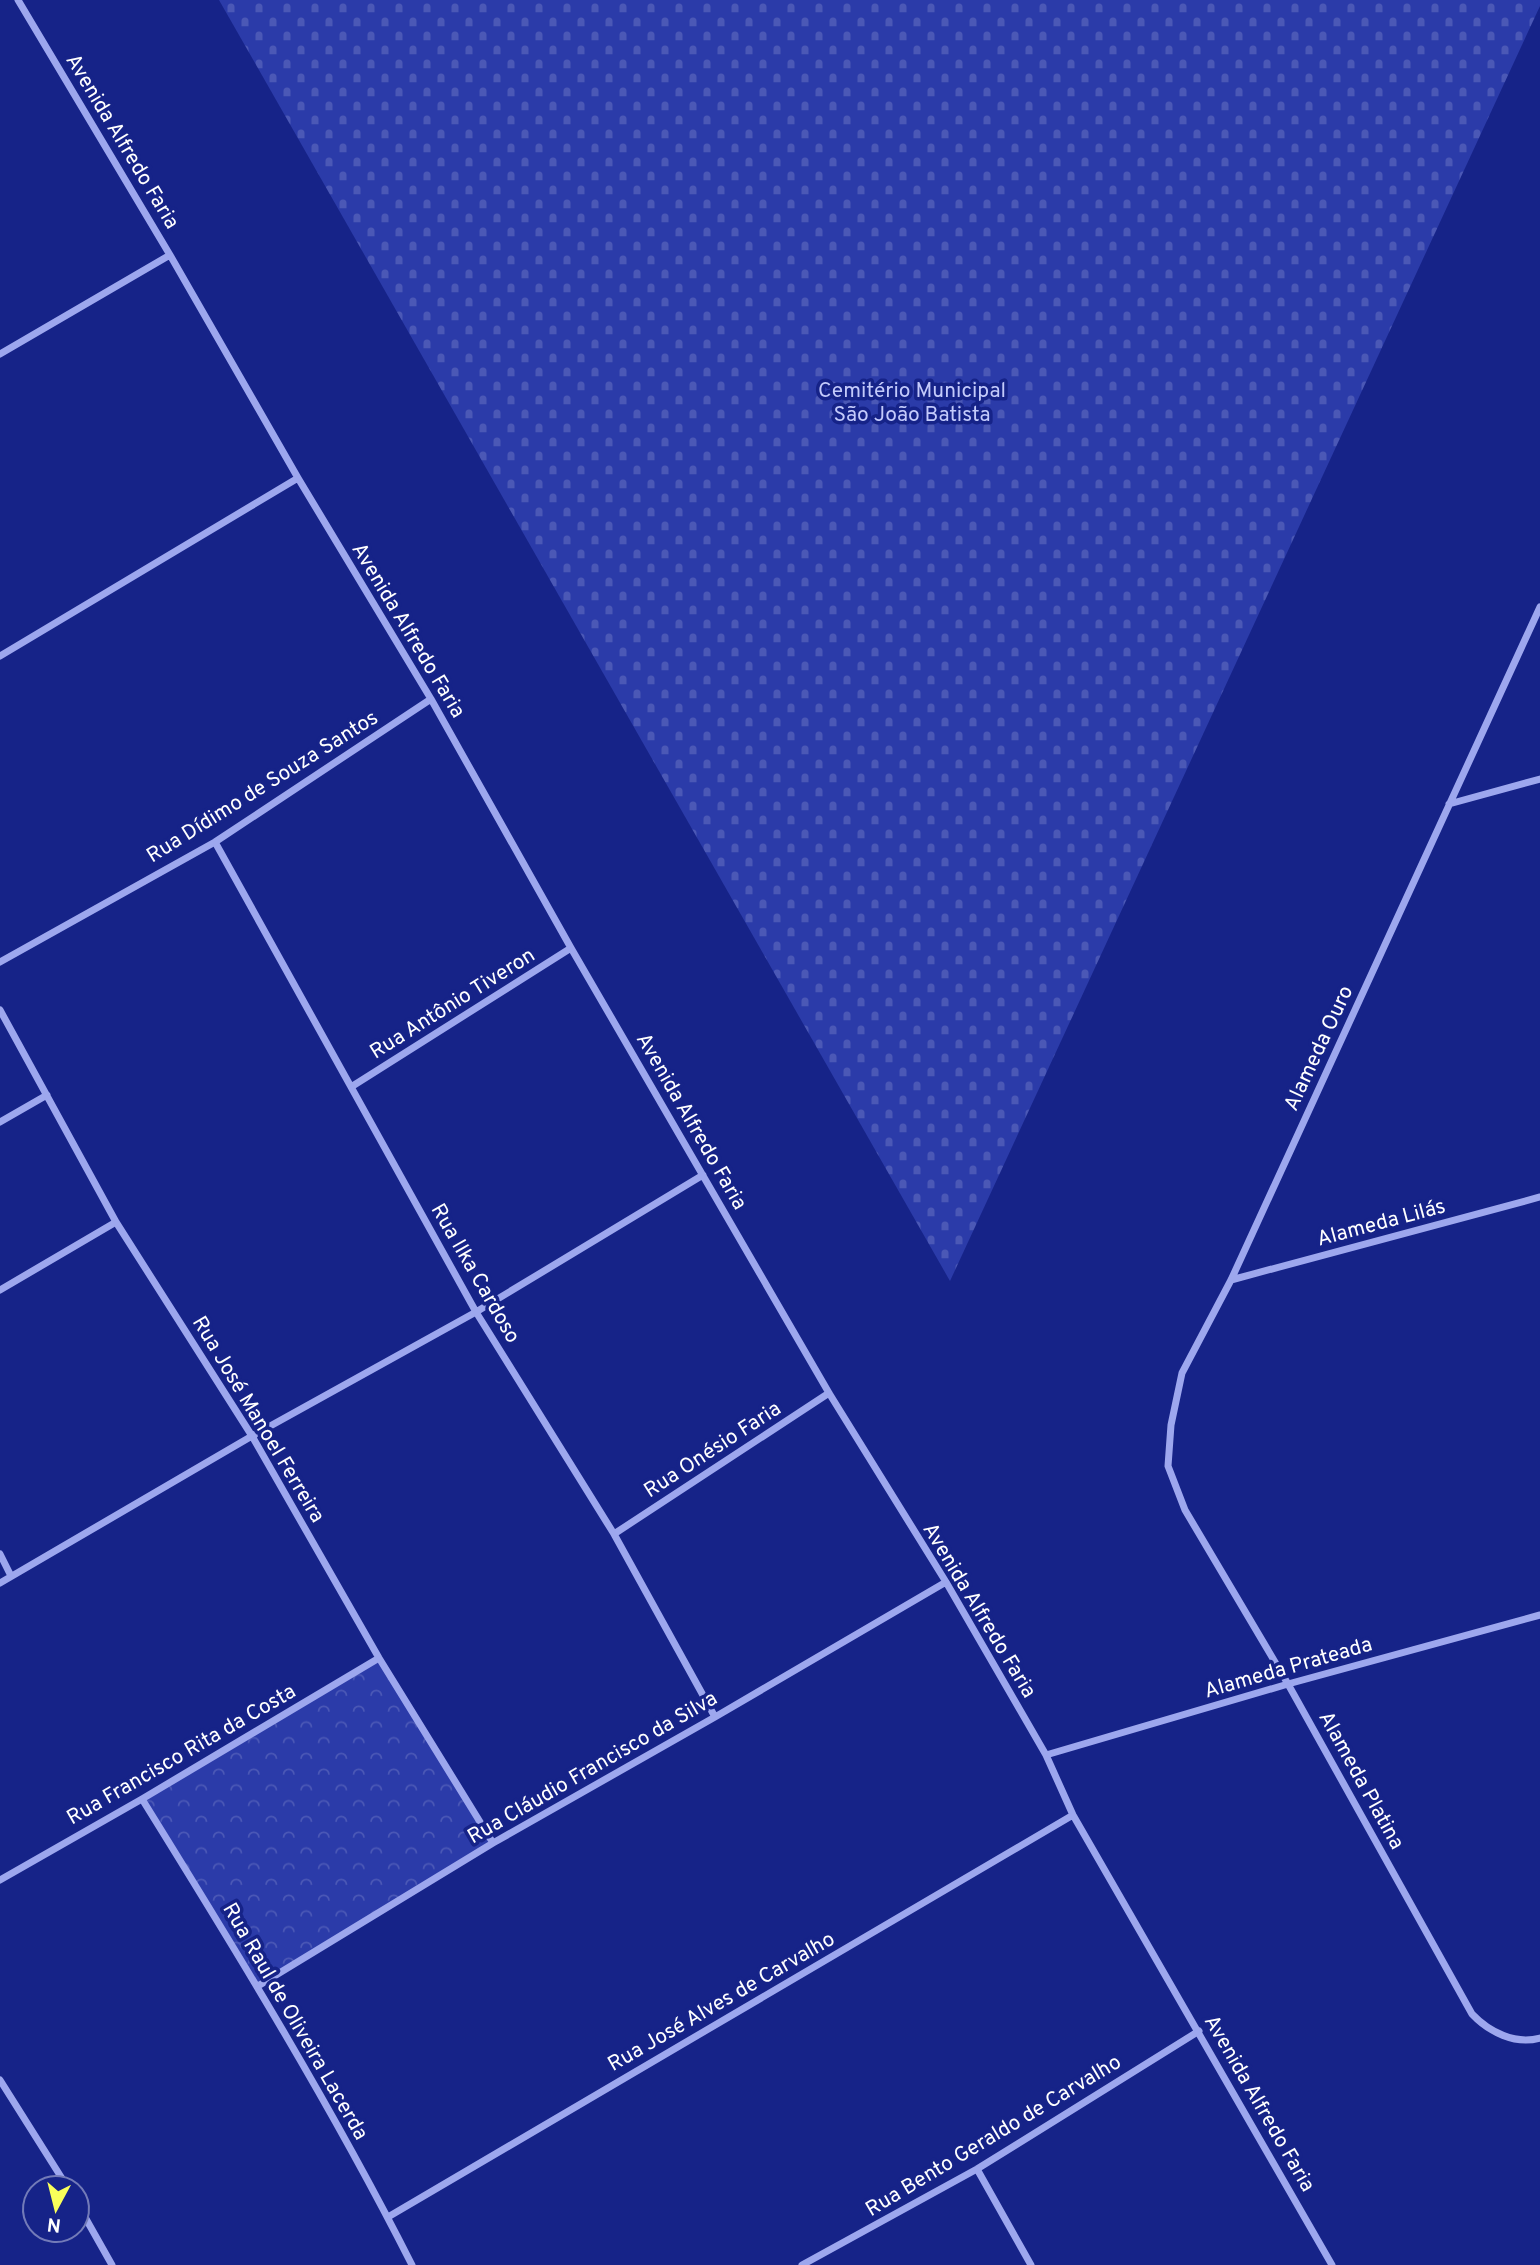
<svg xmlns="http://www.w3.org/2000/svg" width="1540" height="2265" font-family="Overpass,sans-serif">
	<defs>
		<pattern id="cemetery-stones" width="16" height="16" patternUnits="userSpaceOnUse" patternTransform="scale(1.75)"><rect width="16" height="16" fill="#2b3ba9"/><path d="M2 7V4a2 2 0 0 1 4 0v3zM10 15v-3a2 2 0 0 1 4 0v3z" fill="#4b58b6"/></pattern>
		<pattern id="park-crowns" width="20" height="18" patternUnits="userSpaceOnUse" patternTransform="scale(1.75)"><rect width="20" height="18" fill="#2b3ba9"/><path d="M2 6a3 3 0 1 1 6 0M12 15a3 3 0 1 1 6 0" fill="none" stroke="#4b58b6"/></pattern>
	</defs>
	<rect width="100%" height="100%" fill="#162388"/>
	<path fill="url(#cemetery-stones)" d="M219,0H1540V6L950,1281Z"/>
	<path fill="url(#park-crowns)" d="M379,1658L493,1843L258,1986L142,1799Z"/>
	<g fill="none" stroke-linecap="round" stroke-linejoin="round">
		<path stroke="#9da7ee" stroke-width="7" d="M18,0L170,255L298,478L431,699L571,948L829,1393L946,1582L1046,1755L1073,1815L1332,2265
			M0,354L170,255
			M1540,607L1231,1280L1182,1373L1171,1425L1168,1466L1185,1510L1288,1684L1472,2014C1489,2032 1515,2045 1540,2038
			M0,656L298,478
			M1449,804L1540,779
			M215,842L476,1312L614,1534L715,1717
			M0,962L215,842L431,699
			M0,1010L116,1222L252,1436L379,1658L493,1843
			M351,1087L571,948
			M0,1122L47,1095
			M1231,1280L1540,1197
			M0,1290L116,1222
			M614,1534L829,1393
			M0,1554L11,1576
			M0,1583L252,1436L476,1312L703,1175
			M1046,1755L1288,1684L1540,1615
			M142,1799C237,1952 331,2105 412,2265
			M0,1880L142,1799L379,1658
			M258,1986L493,1843L715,1717L946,1582
			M0,2080L68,2188
			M977,2169L1031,2265
			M77,2203L112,2265
			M388,2217L1073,1815
			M802,2265L977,2169L1199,2031"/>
	</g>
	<g text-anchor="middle" stroke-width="7" stroke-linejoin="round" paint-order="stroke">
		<g font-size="21" fill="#fff" stroke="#162388">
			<text transform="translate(123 141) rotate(59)" y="7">Avenida Alfredo Faria</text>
			<text transform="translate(409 630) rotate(59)" y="7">Avenida Alfredo Faria</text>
			<text transform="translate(262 786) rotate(-32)" y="7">Rua Dídimo de Souza Santos</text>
			<text transform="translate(452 1003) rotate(-32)" y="7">Rua Antônio Tiveron</text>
			<text transform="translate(1318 1048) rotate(-65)" y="7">Alameda Ouro</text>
			<text transform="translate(692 1121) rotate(60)" y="7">Avenida Alfredo Faria</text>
			<text transform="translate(1381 1222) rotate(-15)" y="7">Alameda Lilás</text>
			<text transform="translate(476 1273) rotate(60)" y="7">Rua Ilka Cardoso</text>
			<text transform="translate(259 1419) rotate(59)" y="7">Rua José Manoel Ferreira</text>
			<text transform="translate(712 1449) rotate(-33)" y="7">Rua Onésio Faria</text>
			<text transform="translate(980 1610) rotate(59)" y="7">Avenida Alfredo Faria</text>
			<text transform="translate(1288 1667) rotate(-16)" y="7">Alameda Prateada</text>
			<text transform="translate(181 1754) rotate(-30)" y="7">Rua Francisco Rita da Costa</text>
			<text transform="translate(592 1767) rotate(-30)" y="7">Rua Cláudio Francisco da Silva</text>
			<text transform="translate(1362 1780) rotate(61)" y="7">Alameda Platina</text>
			<text transform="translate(721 2001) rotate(-30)" y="7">Rua José Alves de Carvalho</text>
			<text transform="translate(296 2021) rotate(60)" y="7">Rua Raul de Oliveira Lacerda</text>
			<text transform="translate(1260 2103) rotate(60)" y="7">Avenida Alfredo Faria</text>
			<text transform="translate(993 2135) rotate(-31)" y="7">Rua Bento Geraldo de Carvalho</text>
		</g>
		<g font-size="21" fill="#c3cafb" stroke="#162388">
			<text x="912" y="397">Cemitério Municipal<tspan x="912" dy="24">São João Batista</tspan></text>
		</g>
	</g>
	<g transform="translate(56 2209) rotate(187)"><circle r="33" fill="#162388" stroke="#737bb8" stroke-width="2"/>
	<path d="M0-5L12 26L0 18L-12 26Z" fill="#f9ff5a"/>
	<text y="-10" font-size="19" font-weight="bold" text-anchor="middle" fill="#ffffff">N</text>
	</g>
</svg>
